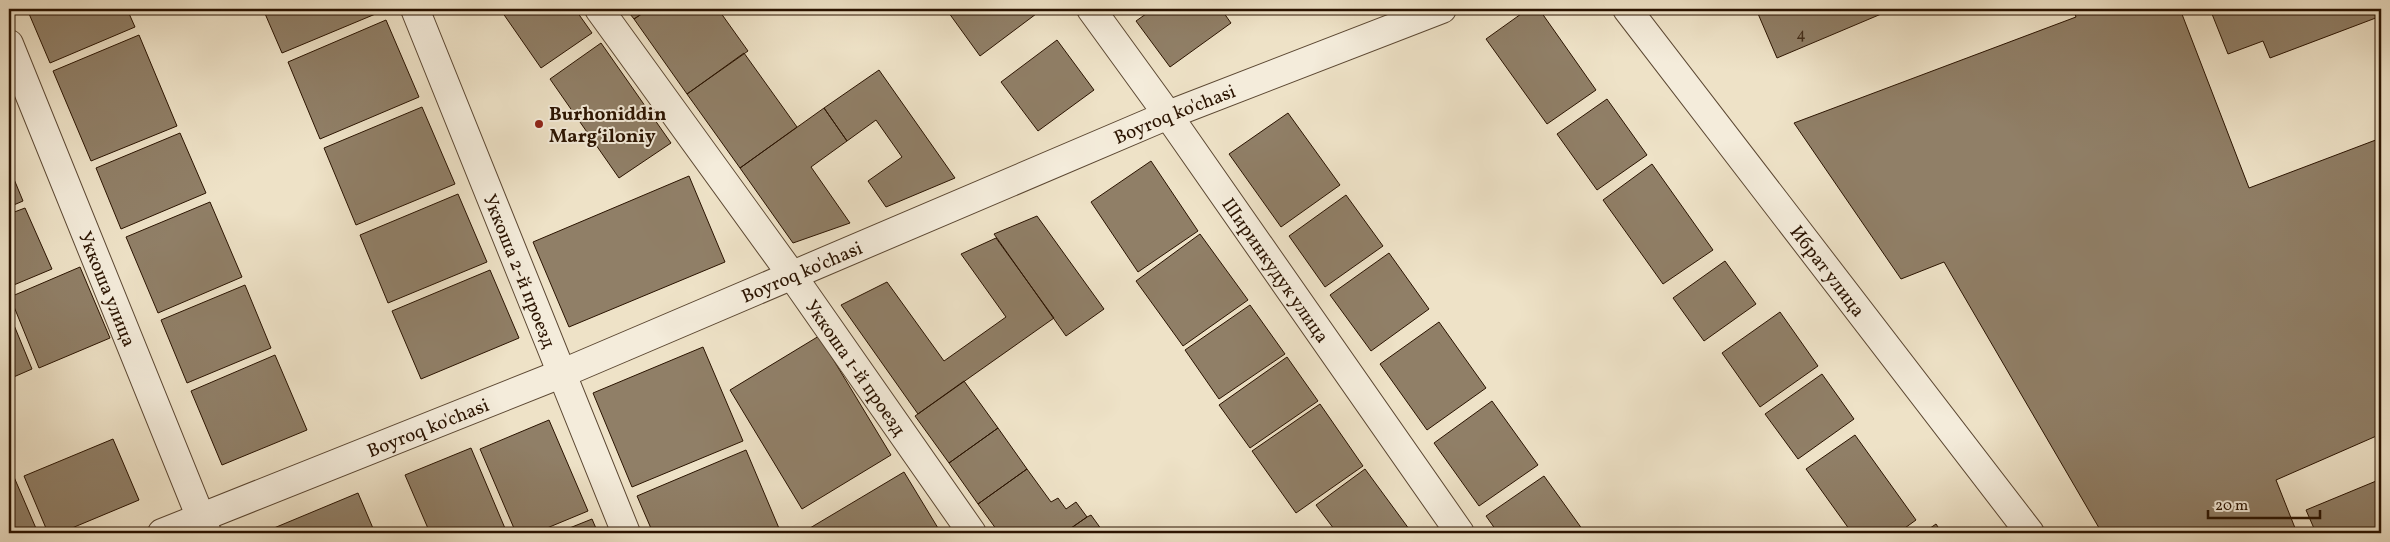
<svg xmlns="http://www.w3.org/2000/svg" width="2390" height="542" font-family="Vollkorn,serif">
	<rect width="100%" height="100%" fill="#eee2c7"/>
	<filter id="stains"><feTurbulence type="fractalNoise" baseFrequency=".004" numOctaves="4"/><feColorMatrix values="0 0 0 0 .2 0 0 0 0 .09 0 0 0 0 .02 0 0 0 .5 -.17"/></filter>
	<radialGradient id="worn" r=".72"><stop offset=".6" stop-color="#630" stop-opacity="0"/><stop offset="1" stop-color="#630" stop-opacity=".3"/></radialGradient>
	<path fill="#907f67" stroke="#2a1300" d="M27,9H127L135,27L50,63Z
		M263,9H384L385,10L282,53Z
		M500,9H575L592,33L541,68Z
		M626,9H649L634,19Z
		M649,9H718L748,51L687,94L634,19Z
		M946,9H1032L1036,14L980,56Z
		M1153,9H1221L1231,23L1170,67L1136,21Z
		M1528,9H1539L1596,90L1547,124L1486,39Z
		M1756,9H1893L1777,58Z
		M2073,9H2180L2249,188L2381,138V434L2276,480L2297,533H2102L1944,262L1901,279L1794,123L2076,17Z
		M2210,9H2381V16L2270,58L2263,41L2228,54Z
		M386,20L419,97L320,139L288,62Z
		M139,35L177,126L91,161L53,71Z
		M1057,40L1094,90L1038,131L1001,82Z
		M601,43L671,143L619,178L550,79Z
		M744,53L797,127L740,168L687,94Z
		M879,70L955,178L886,207L868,181L902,157L876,120L847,141L824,108Z
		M1607,99L1647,155L1597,190L1557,134Z
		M422,107L455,184L356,225L324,148Z
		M824,108L847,141L811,167L850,223L793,243L740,168Z
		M1288,113L1340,185L1281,227L1229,154Z
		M180,133L206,193L121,229L96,168Z
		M1151,161L1198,231L1138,272L1091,202Z
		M1652,164L1713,250L1663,284L1603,200Z
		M9,167L23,201L9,207Z
		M689,176L725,262L569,327L533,242Z
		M458,194L487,262L388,303L360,235Z
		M1346,195L1383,246L1325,287L1289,236Z
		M210,202L242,277L158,313L126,237Z
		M25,208L52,269L9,287V214Z
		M1037,216L1104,309L1066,336L994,234Z
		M1200,234L1248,300L1183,346L1136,281Z
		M996,238L1054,318L918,414L841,305L887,282L944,361L1006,317L961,254Z
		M1389,253L1429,309L1371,351L1330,295Z
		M1725,261L1756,304L1704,341L1673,298Z
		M80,267L110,338L39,368L10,297Z
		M490,270L519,338L421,379L392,311Z
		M245,285L271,348L187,383L161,320Z
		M1250,305L1285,354L1219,399L1185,350Z
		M1780,312L1818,366L1760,407L1722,353Z
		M9,313L32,369L9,379Z
		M1439,322L1486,388L1427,430L1380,364Z
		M819,336L891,455L802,509L730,390Z
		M703,347L743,441L632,487L593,393Z
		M275,355L307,430L222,465L191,391Z
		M1287,357L1318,401L1250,448L1219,405Z
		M1822,374L1854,419L1798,459L1765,414Z
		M964,381L998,428L949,463L915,416Z
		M1492,401L1538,465L1479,506L1434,443Z
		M1320,404L1363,466L1296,513L1252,451Z
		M549,420L588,511L535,533H516L480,449Z
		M998,428L1027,469L978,504L949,463Z
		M1855,435L1916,520L1898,533H1852L1806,469Z
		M113,439L139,500L60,533H48L24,476Z
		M471,448L507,533H430L405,475Z
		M746,450L781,533H653L637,496Z
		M1027,469L1051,502L1058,498L1066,509L1076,502L1087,517L1064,533H999L978,504Z
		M1365,469L1412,533H1337L1316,505Z
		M904,472L941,533H813L810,528Z
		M1544,476L1585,533H1498L1486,516Z
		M14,477L38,533H9V479Z
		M2381,479V533H2316L2306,510Z
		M358,493L375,533H262Z
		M1091,515L1104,533H1064L1087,517Z
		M592,519L598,533H557Z
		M1936,524L1942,533H1923Z"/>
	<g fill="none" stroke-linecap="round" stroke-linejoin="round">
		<g stroke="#5b4732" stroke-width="30">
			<g id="street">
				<path id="s1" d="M415,9L626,533"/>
				<path id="s2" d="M599,9L791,274L972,533"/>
				<path id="s3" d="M1091,9L1168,115L1460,533"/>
				<path id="s4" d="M1627,9L2030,533"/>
				<path id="s5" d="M9,44L207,533"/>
				<path id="s6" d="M162,533L563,373L1168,115L1442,9"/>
			</g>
		</g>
		<use href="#street" stroke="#f4ecdb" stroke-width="28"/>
	</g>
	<circle fill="#8f2418" stroke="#f4ecdb" stroke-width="2" cx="539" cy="124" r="5"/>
	<g text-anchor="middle" stroke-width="4" stroke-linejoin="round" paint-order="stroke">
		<g font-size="16" fill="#442e1a">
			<text x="1801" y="39">4</text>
		</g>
		<g font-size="19" font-weight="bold" fill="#2a1300" stroke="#f4ecdb" text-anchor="start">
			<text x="549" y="120">Burhoniddin<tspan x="549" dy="22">Marg‘iloniy</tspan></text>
		</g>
		<g font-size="19" fill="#2a1300" stroke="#f4ecdb">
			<text dy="7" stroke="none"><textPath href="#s6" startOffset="1096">Boyroq ko'chasi</textPath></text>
			<text dy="7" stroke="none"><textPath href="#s6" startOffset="691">Boyroq ko'chasi</textPath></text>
			<text dy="7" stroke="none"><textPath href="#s3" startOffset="320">Ширинкудук улица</textPath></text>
			<text dy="7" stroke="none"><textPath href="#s1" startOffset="282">Уккоша 2-й проезд</textPath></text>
			<text dy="7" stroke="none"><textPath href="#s4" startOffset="330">Ибрат улица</textPath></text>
			<text dy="7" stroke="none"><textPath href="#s5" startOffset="264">Уккоша улица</textPath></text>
			<text dy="7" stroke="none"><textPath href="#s2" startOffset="441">Уккоша 1-й проезд</textPath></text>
			<text dy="7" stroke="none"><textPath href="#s6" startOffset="286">Boyroq ko'chasi</textPath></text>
		</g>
	</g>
	<rect width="2390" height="542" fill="none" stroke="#eee2c7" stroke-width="30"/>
	<rect x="10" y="10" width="2370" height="522" fill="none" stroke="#2a1300" stroke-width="2.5"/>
	<rect x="15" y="15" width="2360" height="512" fill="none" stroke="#2a1300"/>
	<path d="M2208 510v8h112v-8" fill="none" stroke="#2a1300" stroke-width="2.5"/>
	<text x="2215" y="510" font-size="15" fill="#2a1300" stroke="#f4ecdb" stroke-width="4" paint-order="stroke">20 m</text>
	<rect width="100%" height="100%" filter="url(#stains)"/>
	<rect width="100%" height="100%" fill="url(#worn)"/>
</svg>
